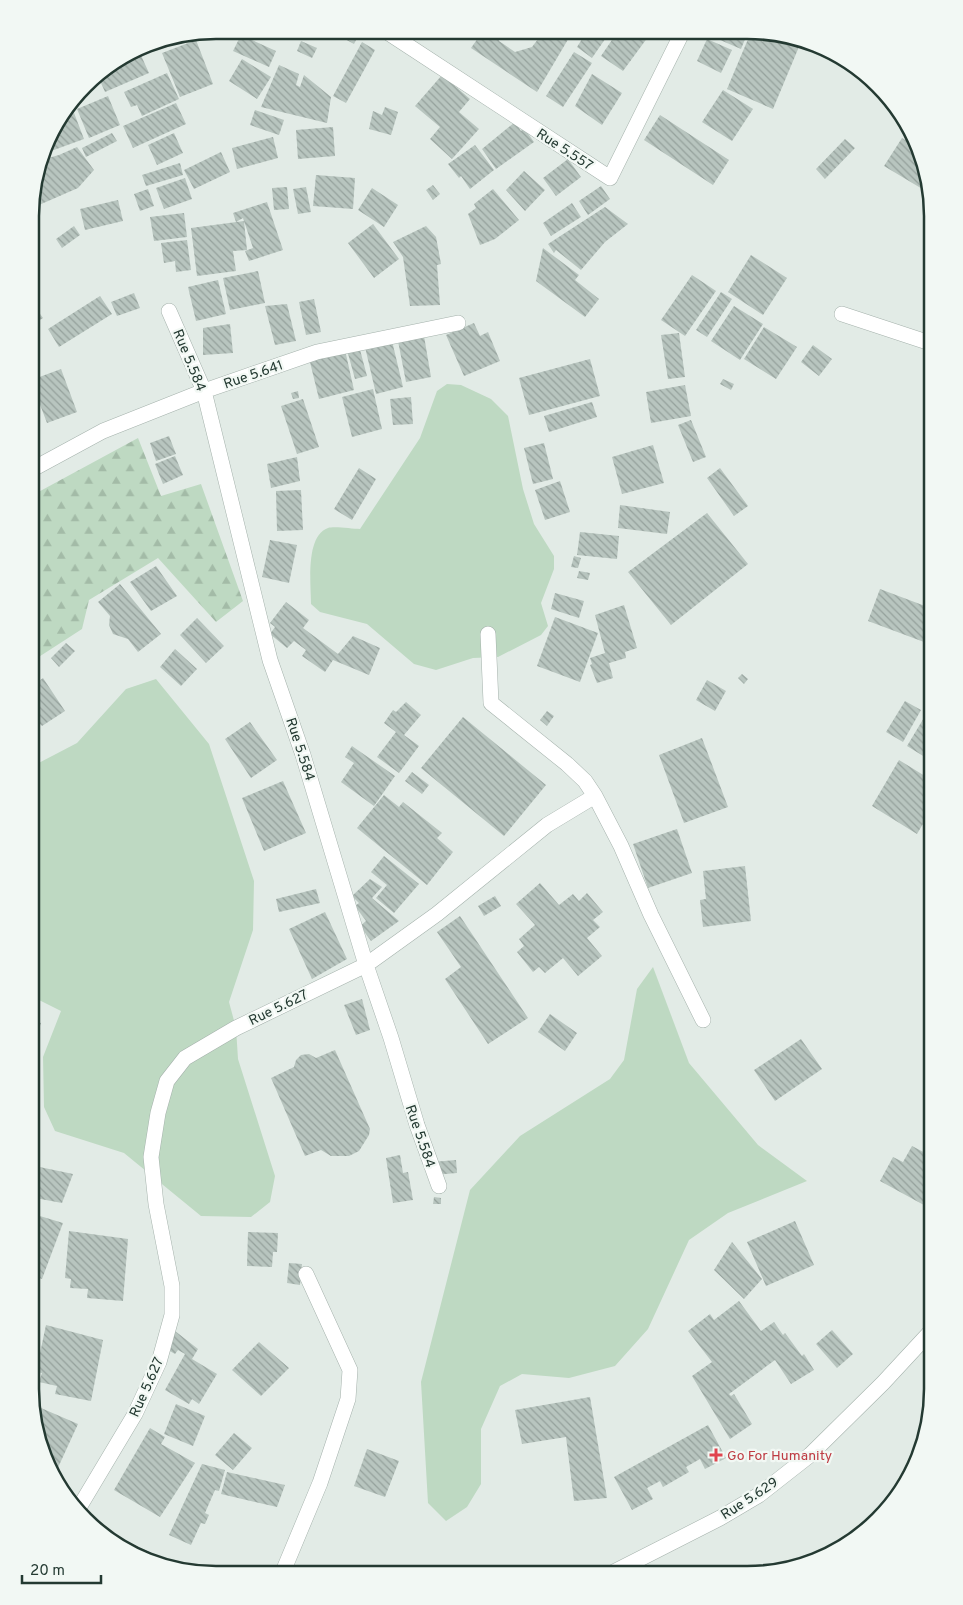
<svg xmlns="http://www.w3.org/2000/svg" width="963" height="1605" font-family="Overpass,sans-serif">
	<defs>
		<pattern id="forest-firs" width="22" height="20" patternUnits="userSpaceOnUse" patternTransform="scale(1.25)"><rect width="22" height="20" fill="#bed9c2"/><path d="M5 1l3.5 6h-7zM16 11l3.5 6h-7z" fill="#a3bba7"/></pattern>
		<pattern id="building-back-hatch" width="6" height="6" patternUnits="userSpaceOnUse" patternTransform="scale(1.25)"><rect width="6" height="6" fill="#b8c5bf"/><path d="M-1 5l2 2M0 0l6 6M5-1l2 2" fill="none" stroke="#95a19c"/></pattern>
	</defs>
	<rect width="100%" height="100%" fill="#e2ebe6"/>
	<path fill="#bed9c2" d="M447,384L461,385L491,399L508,416L523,489L534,524L554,556V569L541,603L548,626L541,635L498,657L473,658L436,670L414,664L367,624L320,612L311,604C311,585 305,536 328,528C335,526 352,529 360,529L420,438L437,391Z
		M156,679L209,744L254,881L253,930L229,1002L236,1028L238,1059L275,1176L270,1202L251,1217L201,1216L124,1153L55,1131L44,1107L43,1057L61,1011L31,996V767L77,743L126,689Z
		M653,967L689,1063L758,1145L807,1181L728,1213L689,1240L648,1329L615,1366L569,1378L522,1374L500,1386L481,1429V1484L467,1507L446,1521L428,1503L421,1382L470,1190L520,1136L610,1079L624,1060L637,989Z"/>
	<path fill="url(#forest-firs)" d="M138,438L161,496L201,484L243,601L216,622L158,558L89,600L82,629L31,662V496Z"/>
	<path fill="url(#building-back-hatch)" d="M345,30H361L354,44L341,37Z
		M463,31H477L473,37Z
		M483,31H497L499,41L515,52L532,47L538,39L536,31H573L537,92L471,48Z
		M587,31L610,32L592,58L577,47Z
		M618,31H640L648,37L623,71L601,56Z
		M724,31L748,32L741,49L720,40Z
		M751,32H772L801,42L773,109L727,89Z
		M241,35L276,51L269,67L233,51Z
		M707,39L732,50L721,73L697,61Z
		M196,40L213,84L180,97L162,53Z
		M301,41L317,48L312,58L297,51Z
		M362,42L375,50L346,103L333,96Z
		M139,51L149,73L105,92L97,74L125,57Z
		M574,52L592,63L563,107L546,96Z
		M242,59L271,77L257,99L229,81Z
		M279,65L299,74L296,85L300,87L304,75L331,97L327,123L261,107Z
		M167,73L179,99L142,116L137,105L131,107L124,92Z
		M592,74L622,93L602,125L575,106Z
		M442,75L470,99L459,112L479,129L452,159L430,139L440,127L415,106Z
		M723,90L753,109L732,141L702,122Z
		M108,96L120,125L89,138L77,109Z
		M176,103L186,124L133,148L123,126Z
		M71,105L84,139L43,154L49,133Z
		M385,107L398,112L391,135L369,129L373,111L382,115Z
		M255,110L284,120L279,135L250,125Z
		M660,115L729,160L713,185L644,140Z
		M515,122L521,131L524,128L534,142L496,169L482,149Z
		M333,127L335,156L298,159L296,130Z
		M112,133L117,141L86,157L82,148Z
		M174,133L183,153L157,165L148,145Z
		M273,137L278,158L237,169L232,148Z
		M902,138L920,149L929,193L884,166Z
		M845,139L855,148L825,179L816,169Z
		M475,145L494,170L470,189L461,176L459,178L448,164Z
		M77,147L94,170L78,188L39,205L32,192L41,160L59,155Z
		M221,152L230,172L194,189L184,170Z
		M568,159L581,177L556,196L543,178Z
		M180,163L183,175L146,186L142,175Z
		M524,171L545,190L525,211L506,190Z
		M316,175L355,178L353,209L313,206Z
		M185,178L192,199L164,209L156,188Z
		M433,185L440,194L433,200L426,190Z
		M601,186L610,199L588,215L579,201Z
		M287,187L289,209L274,210L272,188Z
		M306,187L311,212L298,214L293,189Z
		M372,188L398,205L384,227L358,210Z
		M148,189L154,206L140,211L134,194Z
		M493,189L519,220L495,239L480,245L468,214L476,208L474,204Z
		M118,200L123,221L85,230L80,209Z
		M267,202L283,250L249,261L245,251L253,248L243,218L236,222L233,213Z
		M572,203L581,217L551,236L543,223Z
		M605,207L628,224L605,242L581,270L556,250L554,253L548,244Z
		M184,213L187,237L154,241L150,217Z
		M244,221L247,250L233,251L236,271L197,276L191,228Z
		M373,224L399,259L374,278L348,243Z
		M74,226L80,235L62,248L56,239Z
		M426,226L436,237L441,264L437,265L440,305L410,306L403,257L393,242Z
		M187,240L191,270L176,272L175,261L164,263L161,243Z
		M543,248L579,275L575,280L599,299L585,317L536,281Z
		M751,255L787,278L763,315L728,292Z
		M258,271L265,303L230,310L223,278Z
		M692,275L716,291L685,336L661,320Z
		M218,280L226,314L196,321L188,287Z
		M721,292L732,299L707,337L696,330Z
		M134,293L140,308L117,316L111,302Z
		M100,296L112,314L59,347L48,329Z
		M314,299L321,332L306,335L299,302Z
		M31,301L43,318L31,326Z
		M287,304L296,341L275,345L265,306Z
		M734,306L763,324L740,360L711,341Z
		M474,323L480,336L488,332L500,361L464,376L446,335Z
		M230,324L233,353L203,355V328Z
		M764,327L797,347L776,379L744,359Z
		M679,333L685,377L668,379L661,335Z
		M424,336L431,377L406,382L398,341Z
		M392,341L403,387L376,394L365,347Z
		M813,345L832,359L819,376L801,362Z
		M359,346L367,376L355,379L347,350Z
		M345,350L354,390L319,399L309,358Z
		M933,354V376L924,371Z
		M590,359L600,396L529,415L519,378Z
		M61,369L77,412L47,423L36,394L39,392L34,379Z
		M723,379L734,384L731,390L720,384Z
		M685,385L691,416L651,423L646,392Z
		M373,389L382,429L352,437L342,397Z
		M298,391L299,398L293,399L291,393Z
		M411,397L413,424L393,425L390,399Z
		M303,399L319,447L297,454L281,406Z
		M592,402L597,417L549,432L544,416Z
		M31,403L40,426L31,429Z
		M691,420L706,457L693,462L678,425Z
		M169,436L176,454L156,461L150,443Z
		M544,443L553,479L533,484L524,448Z
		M653,445L664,483L622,494L612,457Z
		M175,456L183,475L163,484L155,464Z
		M297,457L300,481L271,488L267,464Z
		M359,468L376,479L352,520L334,509Z
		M720,468L748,506L734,516L707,478Z
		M560,481L570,512L545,520L535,490Z
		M301,490L303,530L277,531L276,491Z
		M620,505L670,512L667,534L618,528Z
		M707,513L748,564L671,625L628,572Z
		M580,532L619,536L617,559L577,555Z
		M270,540L297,545L289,583L262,577Z
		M574,556L581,558L578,568L571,567Z
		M156,566L177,596L151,611L130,582Z
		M579,571L590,573L588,580L577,578Z
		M120,584L161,634L138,652L128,639L113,634L109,625L110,616L98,602Z
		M880,589L933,609V617L924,642L868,621Z
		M555,593L584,601L579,618L551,609Z
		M286,602L309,620L303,628L338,654L353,636L380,648L369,675L333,660L325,672L302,656L306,650L294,641L287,648L270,634L275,627L270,623Z
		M624,605L637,648L625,652L626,658L609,663L613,678L597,683L590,665L592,664L590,658L605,653L595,615Z
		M555,617L598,633L580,682L537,666Z
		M197,618L224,646L206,663L180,635Z
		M66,643L75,651L59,667L51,658Z
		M175,649L197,669L181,686L160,667Z
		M742,674L748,679L744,684L738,678Z
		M43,678L65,711L42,726L40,724L31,731V687Z
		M707,680L726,691L715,711L696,700Z
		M905,701L921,710L903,742L886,732Z
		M406,702L421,715L404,735L419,746L399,773L377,757L396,732L384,723L393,710L396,712Z
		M547,711L554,716L547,726L540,720Z
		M925,716L933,721V762L907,746Z
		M463,717L546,785L504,836L421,768Z
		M250,722L277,760L251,778L225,739Z
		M702,738L728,807L684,823L659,755Z
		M352,746L395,776L374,806L341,782L354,763L345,757Z
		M899,760L933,781V807L917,834L872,806Z
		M412,772L429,785L422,794L405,781Z
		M283,781L306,833L264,851L242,798Z
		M384,795L399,807L403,802L442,833L437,838L453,852L427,885L357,828Z
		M677,829L692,873L648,888L633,844Z
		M384,856L419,884L394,913L376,898L387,885L371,872Z
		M745,866L751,921L703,927L700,900L706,899L703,871Z
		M370,879L382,887L372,898L399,921L371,941L360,926L366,921L355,906L359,903L352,896Z
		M540,883L559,905L573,894L579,901L587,893L603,912L593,920L600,927L587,938L602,956L578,976L563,958L545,973L539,967L533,972L517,952L524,946L519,939L535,925L516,904Z
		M316,889L320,903L279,912L276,899Z
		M495,896L501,906L484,916L478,906Z
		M325,912L347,959L312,979L289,929Z
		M460,916L528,1018L488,1044L445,979L461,967L437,932Z
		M362,999L370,1030L356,1035L344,1005Z
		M550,1014L577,1033L565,1051L538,1032Z
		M30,1020L41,1023L31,1053H30Z
		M801,1039L822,1069L775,1101L754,1070Z
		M335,1050L370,1129L369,1135L359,1151L349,1156H331L321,1150L305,1156L271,1078L294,1067L296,1060L301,1055L309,1054L316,1058Z
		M912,1146L933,1157V1210L880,1181L893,1157L903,1162Z
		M400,1155L403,1173L408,1172L413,1200L393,1203L386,1158Z
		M456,1160L457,1173L433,1175L432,1162Z
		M30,1165L73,1174L62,1203L30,1197Z
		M434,1197L441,1198V1204H433Z
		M30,1213L63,1223L42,1279L30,1275Z
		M795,1221L814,1265L766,1286L747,1242Z
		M69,1231L128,1239L123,1301L87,1298L88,1289L70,1288L71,1279L65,1278Z
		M248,1232L278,1233L277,1252H273L272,1267L247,1266Z
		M732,1242L762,1279L744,1299L714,1270Z
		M289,1263L302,1264L300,1285L287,1283Z
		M739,1301L761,1331L774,1322L783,1335L785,1333L802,1356L804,1354L814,1370L791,1384L775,1360L729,1394L731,1396L734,1394L752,1424L730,1439L692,1376L712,1362L688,1331L710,1314L714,1320Z
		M46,1325L103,1340L91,1401L55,1394L57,1386L39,1382L42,1373L36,1372Z
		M832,1330L853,1354L837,1368L816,1344Z
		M175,1331L198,1349L192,1359L217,1374L199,1404L192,1399L189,1404L165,1390L185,1354L178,1350L175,1354L168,1350Z
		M259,1342L289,1368L261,1396L232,1370Z
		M590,1397L607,1498L574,1501L566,1437L522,1444L515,1410Z
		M176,1404L205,1416L193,1446L164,1434Z
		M41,1408L78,1424L56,1472L49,1468L44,1460L34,1412L39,1414Z
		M708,1425L726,1458L705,1469L700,1459L686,1467L689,1472L663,1487L660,1481L647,1488L653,1499L632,1510L614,1477Z
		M150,1428L165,1437L161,1444L195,1463L160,1517L114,1490Z
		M234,1433L252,1448L233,1470L215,1455Z
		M367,1449L399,1461L385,1497L354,1486Z
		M202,1464L225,1470L219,1491L215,1490L205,1513L209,1515L205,1524L201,1523L191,1545L169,1535Z
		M227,1472L285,1485L277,1507L221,1494Z
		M121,1539L156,1555L153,1563L145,1561L111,1542L112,1540L119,1544Z"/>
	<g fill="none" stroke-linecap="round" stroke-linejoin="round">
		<g stroke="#a5b2ac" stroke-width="16">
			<path id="minor" d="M384,30L610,178L683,31
				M169,311L204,391L270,660L303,755L366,965L391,1038L417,1125L439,1186
				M842,314L933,344
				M31,470L103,431L204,391L317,352L458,323
				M595,796L621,846L651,915L703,1020
				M77,1511L135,1414L159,1362L172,1315V1286L156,1204L151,1157L158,1113L167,1081L185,1058L236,1028L366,965L437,914L547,825L595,796L585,781L567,764L491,703L488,634
				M282,1574L320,1483L348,1399L350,1370L306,1274
				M608,1575L720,1518L759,1495L810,1455L883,1383L933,1329"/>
		</g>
		<use href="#minor" stroke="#fff" stroke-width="15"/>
	</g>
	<path fill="#e0444e" stroke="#f2f8f4" stroke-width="2" d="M713.5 1447.5h5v5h5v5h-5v5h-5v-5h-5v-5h5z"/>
	<g text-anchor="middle" stroke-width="4.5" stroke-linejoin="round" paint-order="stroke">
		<g font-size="14" fill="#243a32" stroke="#f2f8f4">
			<text transform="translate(565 149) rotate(33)" y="5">Rue 5.557</text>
			<text transform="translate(190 360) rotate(68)" y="5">Rue 5.584</text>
			<text transform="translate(253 374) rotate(-19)" y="5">Rue 5.641</text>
			<text transform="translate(301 749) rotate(72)" y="5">Rue 5.584</text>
			<text transform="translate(278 1007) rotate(-26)" y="5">Rue 5.627</text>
			<text transform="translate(421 1136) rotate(71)" y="5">Rue 5.584</text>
			<text transform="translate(146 1387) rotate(-66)" y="5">Rue 5.627</text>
			<text transform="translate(749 1498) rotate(-33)" y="5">Rue 5.629</text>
		</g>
		<g font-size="14" fill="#be3a42" stroke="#f2f8f4" text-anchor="start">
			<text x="727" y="1460">Go For Humanity</text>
		</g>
	</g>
	<path d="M0 0H963V1605H0ZM216 39H747A177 177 0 0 1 924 216V1389A177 177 0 0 1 747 1566H216A177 177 0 0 1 39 1389V216A177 177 0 0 1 216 39Z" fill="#f2f8f4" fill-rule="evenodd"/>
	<path fill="none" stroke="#243a32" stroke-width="2.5" d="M216 39H747A177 177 0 0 1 924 216V1389A177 177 0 0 1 747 1566H216A177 177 0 0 1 39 1389V216A177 177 0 0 1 216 39Z"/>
	<path d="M22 1575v8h79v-8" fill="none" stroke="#243a32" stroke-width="2.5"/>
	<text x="30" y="1575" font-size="15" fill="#243a32" stroke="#f2f8f4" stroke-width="4" paint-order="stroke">20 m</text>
</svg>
